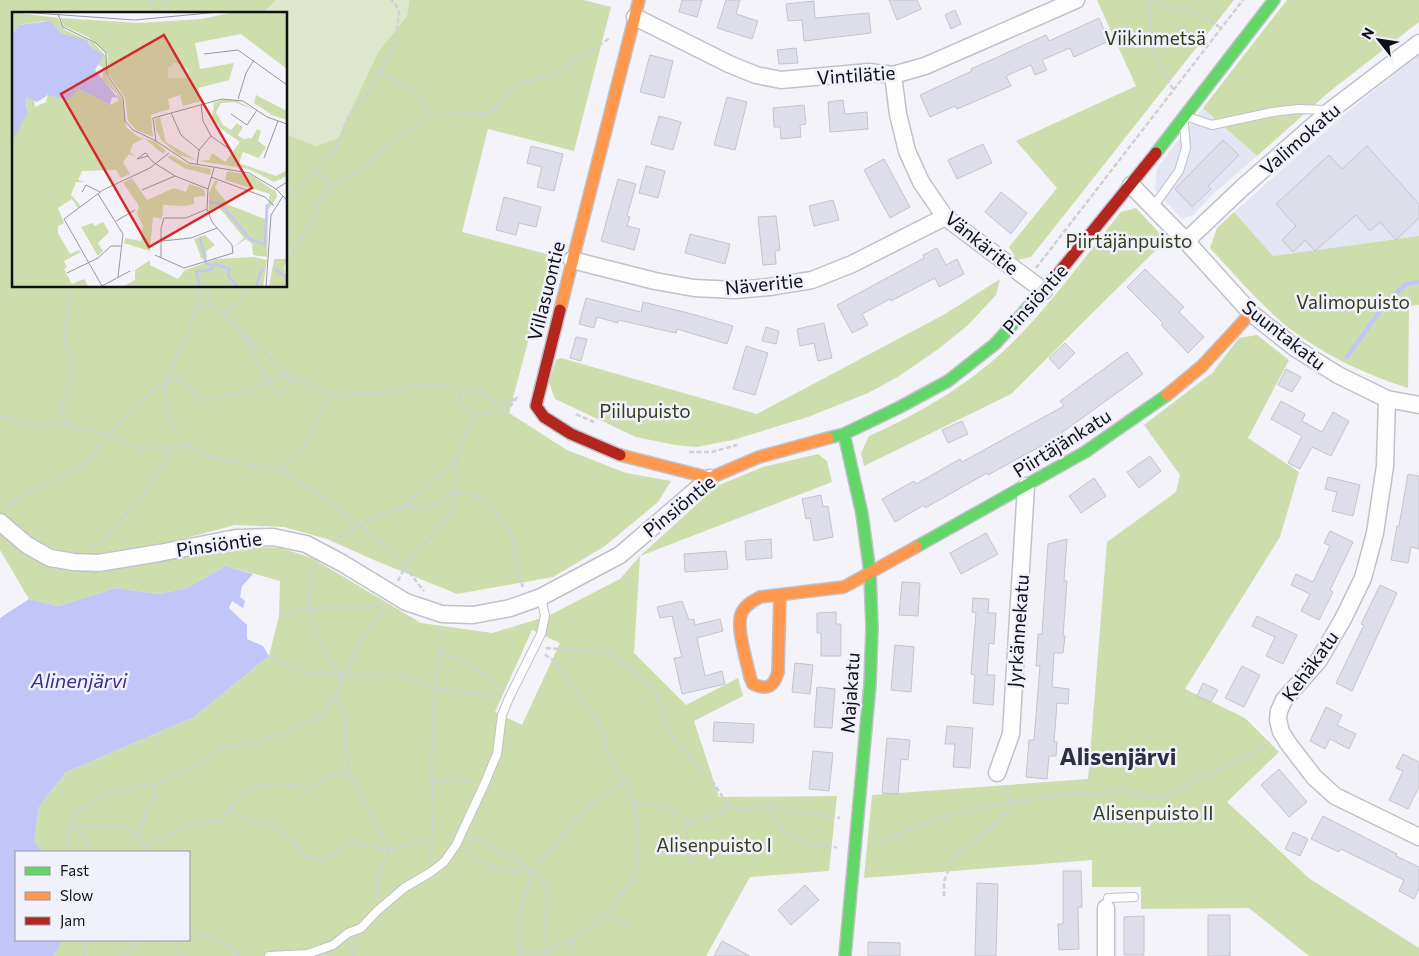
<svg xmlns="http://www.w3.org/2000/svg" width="1419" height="956" font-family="Commissioner,sans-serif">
	<rect width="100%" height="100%" fill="#f3f3f9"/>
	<path fill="#e4e5f3" d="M1419,55V236L1273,256L1234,212L1346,113Z
		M1203,108L1257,156L1215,192L1193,215L1182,219L1155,190L1157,168Z"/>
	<path fill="#dee7cb" d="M276,0H409L407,16L378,52L338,138L316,146L286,134V14H262Z"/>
	<path fill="#ceddac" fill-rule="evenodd" d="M0,0H276L262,14H14V286H286V134L316,146L338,138L378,52L407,16L409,0H583L611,7L574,151L488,129L462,232L547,254L548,267L509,413L567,450L626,473L671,481L658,502L605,546L553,577L457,594L374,560L327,539L284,527L235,525L186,538L128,551L90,555L61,551L43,546L0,514Z
		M1097,0H1234L1031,257L1017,260L1009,247L1057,188L1016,141L1136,86Z
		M1287,0H1419V22L1329,92L1257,156L1203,108Z
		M1136,208L1166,240L1011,394L864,466L861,453L869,436C923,412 975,381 1017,338C1055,299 1087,254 1121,212Z
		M1234,212L1273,256L1419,236V305L1409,306L1408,388C1363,374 1322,354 1285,325C1258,302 1234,274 1210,248L1217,228Z
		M1000,279L996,295L968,325L937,350L896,378L868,393L808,417L733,440L696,447L675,445L636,437L555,399L549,382L556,360L561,358L757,414L945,314Z
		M1257,335L1289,360L1248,438L1299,472L1280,537L1185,689L1245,718L1279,752L1227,802L1310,879L1419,948V956H1309L1249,908L1141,909V887H1092V860L864,878L872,795L1088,779L1107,542L1176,492L1180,475L1144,425L1212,373L1239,338Z
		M818,454L827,461L832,482L640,556L634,653L686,705L738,678L743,696L694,721L719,797L837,796L829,871L750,877L706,956H53L63,940H189V852H43L34,841L39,807L66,772L194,717L269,656L279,616L280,581L226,566L187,588L158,594L116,588L58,606L29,599L0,550V533L37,559L54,568L89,571L187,556L235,546L281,548L312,558L421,623L492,633L548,616L620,579L640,556L717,486L763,467ZM532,630L560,643L522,725L495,712Z"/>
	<path fill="#c2c5f7" d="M226,566L253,574L242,586L240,597L245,601L243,608L232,601L229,608L247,625V639L263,646L269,656L194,717L66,772L39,807L34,841L43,852H16V940H63L53,956H0V618L29,599L58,606L116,588L158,594L187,588Z"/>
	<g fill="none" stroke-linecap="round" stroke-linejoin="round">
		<path stroke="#c2c5f7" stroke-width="4.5" d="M1347,357L1385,304L1406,284L1419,282"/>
	</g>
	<path fill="#dedeeb" stroke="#c3c4cb" d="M682,0H702L697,17L679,12Z
		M726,0H740L736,14L758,21L752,39L717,28Z
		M889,0H917L921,9L897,20Z
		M814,1L815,18L869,13L871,33L804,41L802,20L788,21L786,4Z
		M955,10L961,24L951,29L945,15Z
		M1099,18L1109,41L1074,57L1070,48L1042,60L1047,70L1035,75L1031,65L1006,76L1011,86L957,109L955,106L930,117L920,95L972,71L971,69L1046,35L1049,41Z
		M796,48L798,63L779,64L777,50Z
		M650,55L673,61L664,98L640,92Z
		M727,97L747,102L735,150L714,145Z
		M843,100L845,114L867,112L868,129L830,132L828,102Z
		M804,105L806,124L800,125L801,137L781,139L780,127H774L773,108Z
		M659,116L681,122L673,150L651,144Z
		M1223,140L1239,155L1208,186L1211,189L1192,207L1175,189Z
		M983,144L992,163L957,179L948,160Z
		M531,146L563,154L554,191L537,187L542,167L527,163Z
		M1367,146L1419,204V218L1396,240L1380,222L1370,231L1356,215L1315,251L1305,240L1293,252L1282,240L1296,226L1276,204L1329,155L1342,169Z
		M884,159L910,207L890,218L864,170Z
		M646,166L665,171L658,198L639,193Z
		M618,179L636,184L627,216L630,217L627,226L640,229L634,250L601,241Z
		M1001,192L1027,213L1011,234L985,212Z
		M504,197L541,207L536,227L519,223L516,235L496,230Z
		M833,200L839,220L814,226L809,206Z
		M776,216L780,250L775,251L776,264L763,265L758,217Z
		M690,234L730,244L725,264L685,253Z
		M937,248L946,265L957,259L964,274L939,287L935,278L891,301L890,299L862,314L868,325L852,333L837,305L924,258L923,255Z
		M1145,269L1184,307L1179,312L1204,337L1188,353L1161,325L1163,323L1127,287Z
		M586,298L641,312L643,302L692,314L733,326L727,344L677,329L676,333L618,320V323L597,317L594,328L579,324Z
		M824,323L832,358L818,361L814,343L800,346L797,329Z
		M766,327L779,331L776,344L762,341Z
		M576,337L587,339L581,361L570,358Z
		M1065,343L1075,353L1059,369L1049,358Z
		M746,346L768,353L755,395L733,389Z
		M1127,352L1143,374L1060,434L1061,435L988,475L987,473L925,508L924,505L895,522L882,499L914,481L916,484L960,459L962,462L1064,406L1060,401Z
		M1286,369L1301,377L1292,392L1278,385Z
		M1281,401L1305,414L1302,421L1322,432L1333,412L1349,421L1331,456L1312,447L1300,469L1288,463L1302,436L1271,419Z
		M962,421L968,434L948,443L942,430Z
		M1150,456L1161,471L1139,488L1127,472Z
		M1408,474L1419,476V549L1411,547L1408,563L1391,560L1397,526H1399Z
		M1328,477L1360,485L1353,516L1332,511L1337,492L1325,489Z
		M1094,478L1106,496L1081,513L1069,496Z
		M821,495L823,507L828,506L833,537L814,541L810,518L806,519L802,499Z
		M1330,531L1353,542L1330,590L1333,592L1319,620L1301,611L1310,594L1291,585L1296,574L1313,582L1330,546L1324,543Z
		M986,533L998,554L961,574L950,553Z
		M771,539L772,558L746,560L745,541Z
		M1067,539L1064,581H1067L1063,636H1065L1063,653H1054L1052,687L1069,689L1068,704L1057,703L1054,742H1057L1056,756H1049L1047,779L1026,777L1029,740H1034L1040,666H1036L1038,634H1042L1048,544Z
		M726,551L728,569L685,572L684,554Z
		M902,582L920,583L918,616L899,615Z
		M1380,585L1397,593L1352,691L1336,683L1364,625L1361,624Z
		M973,598L989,599L988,613H996L994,644L989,643L987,675H995L993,705L973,703L975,675L971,674L976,613L972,612Z
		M682,601L689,620L694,619L695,625L720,619L723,631L697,638L705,676L722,671L725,684L682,694L674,658L682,657L672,616L660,618L657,607Z
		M836,612V624H841V656H821V633H817V613Z
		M1257,616L1297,635L1283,664L1266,656L1275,637L1252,626Z
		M895,645L914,647L911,692L891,690Z
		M795,663L813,665L810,694L792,692Z
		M1242,666L1260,675L1244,707L1225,698Z
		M1203,683L1218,690L1211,702L1197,696Z
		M817,687L835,689L832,728L814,727Z
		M1326,707L1342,715L1337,725L1356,734L1349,749L1330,739L1325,749L1310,741Z
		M714,722L754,724L753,743L713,741Z
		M947,726L973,728L970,768L953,767L955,744H945Z
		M887,738L910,740L908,760L901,759L898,794L882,793Z
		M813,751L833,753L829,791L809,789Z
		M1403,754L1419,762V787L1408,809L1389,800L1403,771L1396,768Z
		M1279,769L1307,802L1289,817L1261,785Z
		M1323,816L1397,854L1396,856L1419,867V889L1414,899L1399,891L1404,880L1341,849L1339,852L1311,839Z
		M1293,832L1308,839L1300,856L1285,849Z
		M1063,871H1081L1082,907H1078L1079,949L1059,950L1058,924H1063Z
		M977,883L998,884L996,956H975Z
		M805,885L819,900L791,925L778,910Z
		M1208,915H1230V956H1208Z
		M1144,916V955H1124V917Z
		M722,941L750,956H714Z
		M868,942L900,943V956H868Z"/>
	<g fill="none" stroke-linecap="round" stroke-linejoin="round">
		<g stroke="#c1c1c9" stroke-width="10">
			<path id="lane" d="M1188,117L1212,125L1273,112L1298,109L1328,110
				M1153,207L1179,171L1186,148L1184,123
				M1106,908L1108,898L1134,897
				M269,956L307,954L333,945L348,933L361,928L377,911L404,888L431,872L444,862L456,845L484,785L497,754L502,715L509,698L541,634L545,616L541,597"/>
		</g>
		<g stroke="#c1c1c9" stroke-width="19">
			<path id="street" d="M635,17L729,64L756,75L781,80L869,72L893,75L925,66L1076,0
				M893,75L898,114L907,151L921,182L945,217L1044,291
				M1131,185L1186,241L1251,313L1295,348L1338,375L1387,399L1419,405
				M1186,241L1242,188L1331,110L1419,43
				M572,260L655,281L694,288L735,290L769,287L812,280L852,264L945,217
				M1387,399L1385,466L1375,533L1363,578L1343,619L1319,660L1284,700L1279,711L1278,720L1281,732L1288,743L1314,777L1335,796L1419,837
				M0,522L27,545L50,558L74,562L98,563L159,553L236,538L273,537L306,544L342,563L406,602L442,614L473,615L510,608L541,597L620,555L710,478
				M997,773L1011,734L1026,486
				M1106,908V956"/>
		</g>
		<g stroke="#c1c1c9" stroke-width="14">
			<path id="fast" d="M1156,153L1274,0
				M844,434L862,514L870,573L872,628L870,684L845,956
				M828,438L844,434L898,408L948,381L995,344L1057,275
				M916,547L1085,452L1167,395"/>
		</g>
		<g stroke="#c1c1c9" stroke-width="14">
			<path id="slow" d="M560,310L639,0
				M1167,395L1202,366L1251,313
				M620,455L710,478L759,457L828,438
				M780,595L778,672C774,686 768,691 753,684L750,677C747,661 735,626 742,612C746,604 753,601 760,597L844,587L916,547"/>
		</g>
		<g stroke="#c1c1c9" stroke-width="14">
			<path id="jam" d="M1057,275L1156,153
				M560,310L536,406L544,417L571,434L620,455"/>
		</g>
		<path stroke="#d1d1d4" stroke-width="2.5" stroke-dasharray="5 2.5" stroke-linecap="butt" d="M152,0L155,14
			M1149,0L1151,48L1173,89
			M1155,0L1174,10H1192L1221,28
			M162,14L168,0
			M380,73L418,93L430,115
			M317,171L331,187
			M286,204L300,186L317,171L335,151L349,115L370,91L394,48L399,13L396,5L391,0
			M286,256L295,249L315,216L320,201L331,187L372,162L384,147L430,115L491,113L519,84L555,74L610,38
			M1036,268L1243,0
			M200,286L198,308L166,382L164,400L169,417L178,436L207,457L280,470L317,492L378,540L405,567L424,591
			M208,305V286
			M198,308L208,305L222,313L288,374L329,394L345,397L352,393L372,395L417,386H445L480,392L485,395L490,401L501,405L515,399
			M222,313L238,303L249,286
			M243,335C255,354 262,375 276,393H281L293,378
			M461,388L459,406L478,415
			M576,414L594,422
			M0,416L33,425H67L106,435L140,448L191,447
			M67,425L61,408L74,372L65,337L71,286
			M689,452H712L737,445
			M280,470L306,446L329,394
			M404,507L429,508L441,502L448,495L457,492L471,494L480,498L498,516L511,534L520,580L523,587
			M5,508L26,493L47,486L81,467L96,452L106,435L154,390L166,382L176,379L183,381L200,399L210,400L221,396L245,394L267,382L288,374
			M332,541L378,516L404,507L457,459
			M93,547L107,535L145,494L172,447
			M315,566C303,593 312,629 326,654C330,662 338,669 343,676
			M398,581L405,567L424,543L437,532L451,512L457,492V459L468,428L478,415L507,411L519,395
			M279,616L309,608L384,607
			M546,648L610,653L657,692L667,731L715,785L728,806L746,811L768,806H780L791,812L811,813L840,818
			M440,653L466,662L503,689
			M269,656L298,671L344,676L397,674L435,688L464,693L500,695
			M336,695L348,720L345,733L349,773L390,850
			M431,784L452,778L474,783
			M1004,786L1012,802
			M634,804C658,804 671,806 688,822L720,814L728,806
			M768,806C771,812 774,819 778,824C792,839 818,849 837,847
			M230,810L248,821L270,824L277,828L290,838L308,859L326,860L348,842L390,850L432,838
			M688,822L685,846L691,865
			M71,825L92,827H124L138,835L146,852
			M72,826L84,834L92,852
			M139,835L146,812L153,801L157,783
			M470,839H479L500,853L513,857L548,885L545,918L548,956
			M873,843L884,842L936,818L1012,802L1079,793L1102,795L1111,791L1123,789L1148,798L1166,797L1193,781L1225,768L1264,747L1270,742
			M143,846L192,825L223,820C229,810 236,799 245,792C261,779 293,786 311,789L327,776L349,773
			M466,849C487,870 502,871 530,872
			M70,852L67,840L71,825L79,812L107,794L157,783L199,765L222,748L256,743L286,732L299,724L316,720L326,712L359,645L386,606
			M431,857L433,815L431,763L435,688L440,653L441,628
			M944,896V881L954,857L999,822L1012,802
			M377,898C377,877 380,868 390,850
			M605,915L631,927
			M189,932C211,936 224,939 240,956
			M81,940L86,945L84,956
			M170,940L182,956
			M570,941L573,956
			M520,950H548L570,941L592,926L605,915L617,902L635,873L638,853L639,824L634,804L626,781L608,757L604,732L567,677L553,660L544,654
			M121,956L132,947L143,940
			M352,956L357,942
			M517,956L520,950L519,923L524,899L532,872L589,805L626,781"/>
		<use href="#lane" stroke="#fdfdfe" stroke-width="8"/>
		<use href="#street" stroke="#fdfdfe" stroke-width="16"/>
		<use href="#fast" stroke="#63d668" stroke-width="11"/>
		<use href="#slow" stroke="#ff974d" stroke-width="11"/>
		<use href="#jam" stroke="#b3261e" stroke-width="11"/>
	</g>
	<g text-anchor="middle" stroke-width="5" stroke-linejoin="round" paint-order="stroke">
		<g font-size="19" fill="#333d16" stroke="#f0f1fc">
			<text x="1155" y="45">Viikinmetsä</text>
			<text x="1129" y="248">Piirtäjänpuisto</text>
			<text x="1353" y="309">Valimopuisto</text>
			<text x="645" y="418">Piilupuisto</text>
			<text x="1153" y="820">Alisenpuisto II</text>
			<text x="714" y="852">Alisenpuisto I</text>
		</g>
		<g font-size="19" fill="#0f1018" stroke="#f0f1fc">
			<text transform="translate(856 75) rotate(-4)" y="7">Vintilätie</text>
			<text transform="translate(1300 139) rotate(-41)" y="7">Valimokatu</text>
			<text transform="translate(982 243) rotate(39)" y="7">Vänkäritie</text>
			<text transform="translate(764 284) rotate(-6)" y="7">Näveritie</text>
			<text transform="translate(546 291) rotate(-76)" y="7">Villasuontie</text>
			<text transform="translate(1035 299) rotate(-48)" y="7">Pinsiöntie</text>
			<text transform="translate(1284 335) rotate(38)" y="7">Suuntakatu</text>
			<text transform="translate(1062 443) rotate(-32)" y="7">Piirtäjänkatu</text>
			<text transform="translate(679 506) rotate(-39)" y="7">Pinsiöntie</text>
			<text transform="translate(219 544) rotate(-8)" y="7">Pinsiöntie</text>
			<text transform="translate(1018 631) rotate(-86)" y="7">Jyrkännekatu</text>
			<text transform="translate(1310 666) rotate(-54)" y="7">Kehäkatu</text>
			<text transform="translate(850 693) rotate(-86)" y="7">Majakatu</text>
		</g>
		<g font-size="20" font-style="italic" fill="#3a2e8f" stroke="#f0f1fc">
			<text x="79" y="688">Alinenjärvi</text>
		</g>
		<g font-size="24" font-weight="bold" fill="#2d2e42" stroke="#f0f1fc">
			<text x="1118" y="765">Alisenjärvi</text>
		</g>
	</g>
	<g transform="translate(12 12)">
		<rect width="275" height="275" fill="#f3f3f9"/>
		<path d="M163,51L176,57L178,66H156V56Z" fill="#dee7cb"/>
		<path d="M0,0L46,6L53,18L82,31L94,44V64L110,87L114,115L128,126H132L144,130L154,139L151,142L132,126L121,132L118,140L124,145L117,142L111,150L118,162L109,166L104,158L70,159L66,168L73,170H64L59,183L69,194L66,196L60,187L46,196L52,211L46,214V221L58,242L67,238L69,240L52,249L55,255L52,257L60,272L72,267L77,275H0V130L15,94L14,85L22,88L23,95L34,90L36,83L67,77L98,93L106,89L105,82L90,67L92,57L86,52L90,42L81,37L77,31L50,22L32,9L7,13L0,22ZM223,0H275V57L229,22L183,31L188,57L222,51L217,68L186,76L189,89L171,94L168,83L156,87L158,97L139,103L141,125L124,118L116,109L113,86L95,61L96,42L76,25L52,14L48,6L127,11L189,7ZM163,51L176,57L178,66H156V56ZM244,83L275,99V108L260,103L242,91ZM209,88H223L242,98L222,90L209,91L204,100L211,113L219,118L225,111L231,115L226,123L231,127L240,126L245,117L249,119L246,129L254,135L247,146L231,140L227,151L264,164L275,158V164L262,170L237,157L187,149L197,148L200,141L213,150L228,130L208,116L200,105L202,91ZM148,105L154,130L184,148L167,143L150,129L144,118L143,107ZM159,143L175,152L199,157L198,163L172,156L155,145ZM215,159L239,163L264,180L265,185L256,198L255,245L241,243L240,232L234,227L222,235L232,226L206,194L197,199V181L203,168L206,169L203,176L217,193L253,207L258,182L213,168ZM120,166L135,188L162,176L174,180L177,172L192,177L193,184L182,185V192L173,194L151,193L150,207L141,205L138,239L112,231L113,226L129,229L131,214L125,202L127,194L111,171ZM91,210L97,220L86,231L91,239L86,244L69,215L80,211L83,214ZM193,223L203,233L194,239L195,245L190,248L182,227ZM242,245L255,248L251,275H110L123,268V258L138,248V253L166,267L173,258L204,247ZM262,247H275L272,255L275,275H257Z" fill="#ceddac" fill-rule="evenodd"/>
		<path d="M38,9L50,22L74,28L81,37L92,43L83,58L106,86L100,85L98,93L67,77L56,88L36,83L25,90L14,85L15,101L0,130V22L7,13Z" fill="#c2c5f7"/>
		<path fill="none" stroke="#c2c5f7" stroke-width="2.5" d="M197,190L209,192L238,227L253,233L255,192M188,225L194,251L200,254M262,257L275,265M188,275L184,260L198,258L203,252L218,257L216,264L226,275M244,275L249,259L252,257"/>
		<path fill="none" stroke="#98989f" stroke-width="1" d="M8,0L123,8L207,0M46,2L51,15L84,31L94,41L95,63L111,86L113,109L121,118L144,129L177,151L237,161L264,177L275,170M192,42L226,38L275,73M226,87L234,61L242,48M189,92L191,109L199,124L220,139M159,101L169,123L187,138M219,102L235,113L245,98M144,129L141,106L210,87L231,89L255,105L275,112M136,144L125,147L133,141L135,142L136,144L141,150L163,164L196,177M252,146L266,109M185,153L187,138L199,124M199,165L253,185L262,194M264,177L275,188M130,178L163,164M70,180L74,173L88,180M86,182L111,222L106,265M104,209L123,198M150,229L179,226L205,216M143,243L172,256L221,241L220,233L200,210L195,197L196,177L202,156M149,246V216L152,206H174L195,197M55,261L86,246L99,234H110M90,274L52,207L91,178L138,156L157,141M88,275L118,259M254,275L259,203L271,184"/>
		<path fill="#d62828" fill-opacity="0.15" stroke="#d62828" stroke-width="2.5" d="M152,23L240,176L137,235L49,82Z"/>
		<rect width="275" height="275" fill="none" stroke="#0f1018" stroke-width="2.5"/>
	</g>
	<rect x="15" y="851" width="175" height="90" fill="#f0f1fc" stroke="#9697a1"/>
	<rect x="25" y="867" width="25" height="8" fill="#63d668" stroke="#9697a1"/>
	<text x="60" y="876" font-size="15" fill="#0f1018">Fast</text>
	<rect x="25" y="892" width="25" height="8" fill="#ff974d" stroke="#9697a1"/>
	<text x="60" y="901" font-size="15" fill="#0f1018">Slow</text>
	<rect x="25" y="917" width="25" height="8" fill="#b3261e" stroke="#9697a1"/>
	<text x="60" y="926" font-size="15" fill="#0f1018">Jam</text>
	<g transform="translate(1379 40) rotate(300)" stroke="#f0f1fc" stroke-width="4" paint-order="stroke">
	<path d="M0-4L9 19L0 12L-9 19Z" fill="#0f1018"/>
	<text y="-8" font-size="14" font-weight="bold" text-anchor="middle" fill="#0f1018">N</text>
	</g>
</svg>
